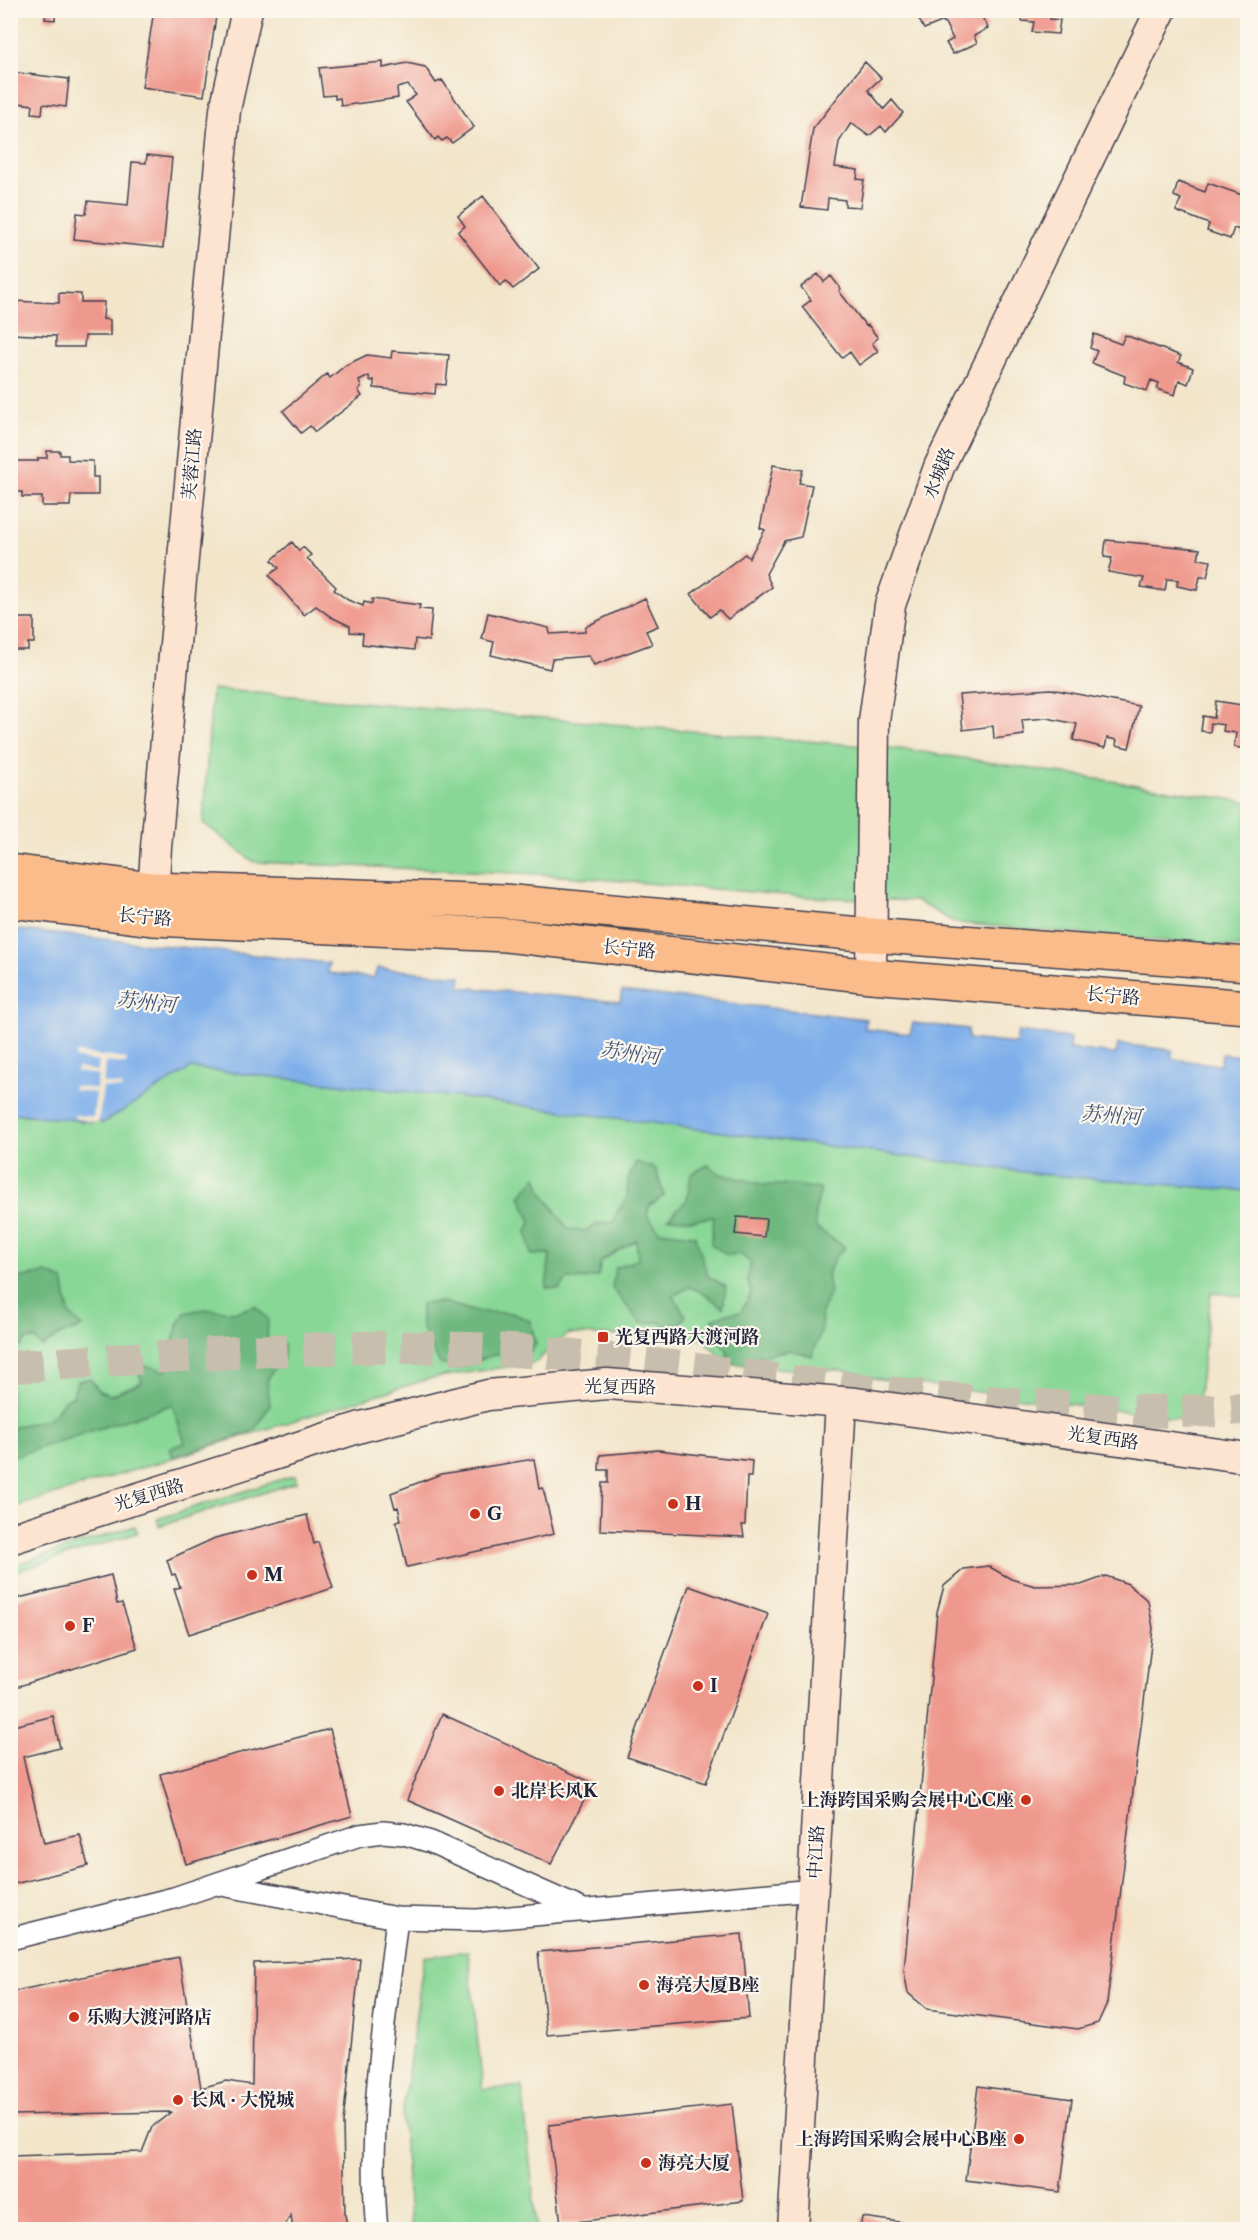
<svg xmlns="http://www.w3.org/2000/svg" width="1258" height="2240" font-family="'Libre Caslon Text','Noto Serif SC',serif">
	<rect width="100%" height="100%" fill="#fbf7ec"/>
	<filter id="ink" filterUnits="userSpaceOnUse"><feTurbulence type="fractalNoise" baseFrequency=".0167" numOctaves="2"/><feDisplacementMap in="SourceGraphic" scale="12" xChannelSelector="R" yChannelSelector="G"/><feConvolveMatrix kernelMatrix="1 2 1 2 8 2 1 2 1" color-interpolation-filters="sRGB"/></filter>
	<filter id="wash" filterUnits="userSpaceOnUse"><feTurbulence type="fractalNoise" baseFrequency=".008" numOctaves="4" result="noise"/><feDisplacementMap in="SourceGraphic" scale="24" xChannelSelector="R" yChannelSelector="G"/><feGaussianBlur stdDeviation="1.35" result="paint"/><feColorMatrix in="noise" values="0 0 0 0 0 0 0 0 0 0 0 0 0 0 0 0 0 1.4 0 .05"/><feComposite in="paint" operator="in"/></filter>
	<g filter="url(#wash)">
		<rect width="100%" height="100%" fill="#f2e5ca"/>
		<path fill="#88d796" stroke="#557c68" stroke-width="1.5" d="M212,689L910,750L1247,802V948L956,923L916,901L809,897L539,874L254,862L203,823Z
			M190,1068L457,1097L1039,1174L1247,1191V1297L1211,1292L1196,1421L858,1376C846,1368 831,1369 817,1372L728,1363L701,1338L568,1334L534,1363L432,1378L11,1508V1113L103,1123Z
			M295,1475L297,1482L159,1526L157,1519Z
			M135,1526L137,1533L11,1573V1566Z
			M468,1951L483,2090L522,2086L537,2229H411L402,2116L424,1957Z"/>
		<path fill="#6eb87f" stroke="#486d5d" stroke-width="1.5" d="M636,1162L656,1169L664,1196L650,1205L647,1215L659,1231L695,1235L708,1276L726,1287L723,1308L706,1294L689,1287L673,1296L686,1316L676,1329L658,1322L641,1323L612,1288L615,1268L638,1259L636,1240L601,1261L598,1276L578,1280L567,1279L560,1289L546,1288L550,1254L531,1255L527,1232L531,1222L520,1196L537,1176L542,1192L568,1229L585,1231L598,1224L615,1221L616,1214L627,1198L628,1179Z
			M708,1165L721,1174L765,1185H793L821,1189L815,1211L816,1228L845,1247L835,1257L827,1275L830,1293L821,1312L822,1328L812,1356L789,1350L758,1357L754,1366L728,1363L727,1350L716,1337L712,1320L727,1313L741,1312L751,1293L747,1279L751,1263L740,1254L727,1255L711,1244L714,1217L693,1220L668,1218L687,1200L691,1174Z
			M47,1273L63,1280L69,1313L82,1327L58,1336L42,1347L35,1339L26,1340L21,1347L11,1352V1279Z
			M443,1302L477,1312L512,1313L530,1321L536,1344L526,1358L515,1360L497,1354L457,1368L440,1364L421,1326V1304Z
			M255,1306L268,1319L267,1338L284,1345L283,1360L275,1367L267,1381L270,1405L258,1425L249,1433L173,1457L170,1448L185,1443L172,1405L11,1457V1429C23,1421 41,1425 52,1416C62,1408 59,1400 73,1396L77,1381L90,1378L99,1391L111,1395L142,1382L137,1366H148L165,1371C172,1352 173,1329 185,1313L204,1309L235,1312Z"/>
		<path fill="#7eafea" stroke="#506892" stroke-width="1.5" d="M10,929L329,963L328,973L374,978L377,968L461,976L460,987L620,1002L622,991L866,1019L865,1029L910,1034L913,1023L968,1029V1039L1016,1044L1018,1032L1070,1038L1069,1049L1116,1054L1118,1044L1172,1050V1059L1220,1065L1222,1054L1247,1056V1191L1039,1174L457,1097L191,1068L103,1123L11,1113Z"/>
		<path fill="#f2e5ca" d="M76,1053L127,1059L126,1064L106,1062L103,1083L123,1086L122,1089L103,1087L98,1123L74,1118L75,1115L93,1117L96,1093L74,1090V1086L96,1089L98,1075L76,1072L77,1068L98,1071L99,1062L75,1058Z"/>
		<g id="blocks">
			<path fill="#ef988d" d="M46,10H56L55,20L45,19Z
				M154,10H217L204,96L142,87Z
				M914,10H978L988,28L974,36L977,43L953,54L946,43L953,39L944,21L924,29Z
				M1023,10H1052L1050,19L1060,20L1058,34L1032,32L1034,22L1022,21Z
				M383,62V68L407,63L425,67L436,83L442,80L474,127L452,143L447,138L442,141L438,137L435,140L406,102L416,95L408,85L397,88L398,98L341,106L340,98L335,99V95L323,96L319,68Z
				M865,62L881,78L868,90L884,109L892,100L903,113L886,132L881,126L869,136L851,123L839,142L835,167L858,170L857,179L864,180L860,207L845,206V200L828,198L827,210L801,207L813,129Z
				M11,72L69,79L66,107L43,104L42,114L32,113L33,105L10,102Z
				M147,155L172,158L163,248L74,239L77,213L86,214L88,201L128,205L132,162L146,163Z
				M1178,182L1205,192L1208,183L1248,197V239L1241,237L1243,231L1234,228L1230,239L1207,231L1209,224L1176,211L1181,199L1174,196Z
				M483,196L539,269L513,289L506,281L500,286L458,232L465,226L458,216Z
				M818,274L824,282L831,276L841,289L839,291L866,326L868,325L878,338L872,343L878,351L859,365L850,352L842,358L802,307L811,300L801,287Z
				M59,293L81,294V302H104L103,319L110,320V336H85L84,347H56V336L10,334V301L59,303Z
				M1094,334L1121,344L1125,335L1181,356L1178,362L1193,368L1188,384L1179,380L1175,395L1157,389L1159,383L1151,380L1147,391L1124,383L1125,376L1092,363L1097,351L1090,348Z
				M392,351L449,355L446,385L436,384L435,394L374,388V380L370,381L369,376L359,381L361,387L358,390L362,396L315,432L310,426L301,433L283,411L327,374L330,378L346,365L367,355L391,358Z
				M47,451H60V455H68V460L93,461V477H98V495H71L70,506H42V497H22V492H12L10,461H38V458H47Z
				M773,465L803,470L799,483L812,485L801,537L784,541L766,574L772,587L728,619L719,610L710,617L691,594L745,554L749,558L765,530L760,528Z
				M1106,540L1200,549L1198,559L1211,561L1207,577H1200L1197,590L1177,586L1178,580L1167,579L1165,591L1141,587L1144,578L1108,572L1112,558L1104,557Z
				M292,542L299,551L303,547L311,555L307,558L336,587L334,590L348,600L363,606L364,602L372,604V599L420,605L419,609L432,610L429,641L415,639L414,650L362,644L363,633L350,632V626L331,617L316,606L304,615L269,575L279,568L272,560Z
				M645,598L658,626L646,631L652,644L594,665L589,656L552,659L550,669L491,655L494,642L482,639L488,613L549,628L550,634L585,632V627Z
				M10,618H34V643H28V650H10Z
				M1051,689L1139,706L1129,748L1116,745L1117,740L1107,738L1105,748L1073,740L1077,724L1047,718L1022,720L1024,735L994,739L993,726L963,730L959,695Z
				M1216,701L1248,706V749L1234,747L1236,733L1223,731L1224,725L1211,723L1210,732L1201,731L1203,716L1214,718Z
				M737,1217L766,1219L764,1237L735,1234Z
				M658,1450L752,1461L751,1477H747L745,1525H742L744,1537L600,1530L602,1483H608V1470H599L600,1455Z
				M534,1459L539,1489L543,1488L554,1534L407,1567L396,1521L401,1520L398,1507L395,1508L391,1493L441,1474Z
				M307,1515L314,1544L318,1542L333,1588L189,1634L174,1589L180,1587L175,1574L172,1575L167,1560L215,1538Z
				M988,1566L1011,1579L1035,1586L1081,1585L1106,1576L1128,1584L1148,1601L1153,1628L1107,2003L1098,2023L1078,2029L927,2009L908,1993L904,1971L937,1612L944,1586L964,1569Z
				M111,1575L117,1604L122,1603L137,1648L10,1689V1602L19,1598Z
				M689,1586L768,1614L706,1783L627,1757Z
				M442,1714L593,1783L551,1864L407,1800Z
				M53,1716L60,1748L23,1757L44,1843L80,1835L88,1866L10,1885V1727Z
				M330,1729L352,1816L186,1864L160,1774Z
				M742,1934L749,2018L547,2035L538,1952Z
				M179,1957L201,2088L226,2081L252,2085L254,1963L360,1959L343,2123L345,2215L348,2230H293L291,2215L282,2230H10V2156L142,2152L152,2127L171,2112L10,2115V1992Z
				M978,2086L1072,2099L1060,2192L966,2180Z
				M732,2104L743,2201L561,2224L549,2125Z
				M862,2217L944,2228V2230H860Z"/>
		</g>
	</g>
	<g filter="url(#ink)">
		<use href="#blocks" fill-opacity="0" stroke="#413f50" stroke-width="1.5"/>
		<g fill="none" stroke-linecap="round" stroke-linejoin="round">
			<path stroke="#c8bead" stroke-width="33" stroke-dasharray="33 16" stroke-linecap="butt" d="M10,1367C180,1356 351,1340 521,1351C633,1359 744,1377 856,1389C920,1397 984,1402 1048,1406C1114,1411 1182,1414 1248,1408"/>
			<g stroke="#413f50" stroke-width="24">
				<path id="street" d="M216,1884L397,1918L477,1920L814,1890
					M10,1939L174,1898L360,1835L383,1832L404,1834L431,1842L586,1911
					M377,2230C367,2126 385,2021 397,1918"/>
			</g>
			<g stroke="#413f50" stroke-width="33">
				<path id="secondary" d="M152,913L156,847L225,110L247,10
					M871,976L874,721L890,605L939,467L1161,10
					M10,1539L361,1427L488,1395L607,1384L856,1403L1248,1458
					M793,2230L841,1402"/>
			</g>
			<g stroke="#413f50" stroke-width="36">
				<path id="primary" d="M10,871L153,889L504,901L871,935L1248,964
					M10,901L152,919L506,935L871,976L1248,1007"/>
			</g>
			<use href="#street" stroke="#fff" stroke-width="21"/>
			<use href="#secondary" stroke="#fde4d1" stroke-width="30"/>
			<use href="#primary" stroke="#fabc8b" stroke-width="33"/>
		</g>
	</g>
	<g fill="#c8321e" stroke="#fbf7ec" stroke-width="2">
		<rect x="597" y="1331" width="12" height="12" rx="3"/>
		<circle cx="673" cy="1504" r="6"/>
		<circle cx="475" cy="1514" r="6"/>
		<circle cx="252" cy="1575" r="6"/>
		<circle cx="70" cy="1626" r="6"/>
		<circle cx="698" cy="1686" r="6"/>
		<circle cx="499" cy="1791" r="6"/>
		<circle cx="1026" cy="1800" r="6"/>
		<circle cx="644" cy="1985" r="6"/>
		<circle cx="74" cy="2017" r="6"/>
		<circle cx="178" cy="2100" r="6"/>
		<circle cx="1019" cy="2139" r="6"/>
		<circle cx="646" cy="2163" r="6"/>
	</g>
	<g text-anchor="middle" stroke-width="4.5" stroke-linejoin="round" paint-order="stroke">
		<g font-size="18" fill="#22223b" stroke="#fbf7ec">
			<text transform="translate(192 464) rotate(-85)" y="6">芙蓉江路</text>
			<text transform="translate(939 473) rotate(-68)" y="6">水城路</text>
			<text transform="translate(145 917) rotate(5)" y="6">长宁路</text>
			<text transform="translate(629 949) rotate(6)" y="6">长宁路</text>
			<text transform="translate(1113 996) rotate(5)" y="6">长宁路</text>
			<text transform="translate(620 1387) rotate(1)" y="6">光复西路</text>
			<text transform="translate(1103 1438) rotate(8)" y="6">光复西路</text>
			<text transform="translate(149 1495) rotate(-17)" y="6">光复西路</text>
			<text transform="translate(816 1852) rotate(-87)" y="6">中江路</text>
		</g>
		<g font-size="18" font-weight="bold" fill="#22223b" stroke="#fbf7ec" text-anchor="start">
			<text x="615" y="1343">光复西路大渡河路</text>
			<text x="685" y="1510">H</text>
			<text x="487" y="1520">G</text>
			<text x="264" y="1581">M</text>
			<text x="82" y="1632">F</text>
			<text x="710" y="1692">I</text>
			<text x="511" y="1797">北岸长风K</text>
			<text x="1014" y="1806" text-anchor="end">上海跨国采购会展中心C座</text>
			<text x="656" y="1991">海亮大厦B座</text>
			<text x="86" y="2023">乐购大渡河路店</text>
			<text x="190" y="2106">长风 · 大悦城</text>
			<text x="1007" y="2145" text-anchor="end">上海跨国采购会展中心B座</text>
			<text x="658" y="2169">海亮大厦</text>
		</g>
		<g font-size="20" font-style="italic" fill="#425378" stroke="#fbf7ec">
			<text transform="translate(146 1002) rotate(6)" y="7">苏州河</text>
			<text transform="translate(630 1053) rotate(8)" y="7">苏州河</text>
			<text transform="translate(1111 1115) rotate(4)" y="7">苏州河</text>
		</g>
	</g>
	<rect width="1258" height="2240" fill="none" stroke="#fbf7ec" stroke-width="36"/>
</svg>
